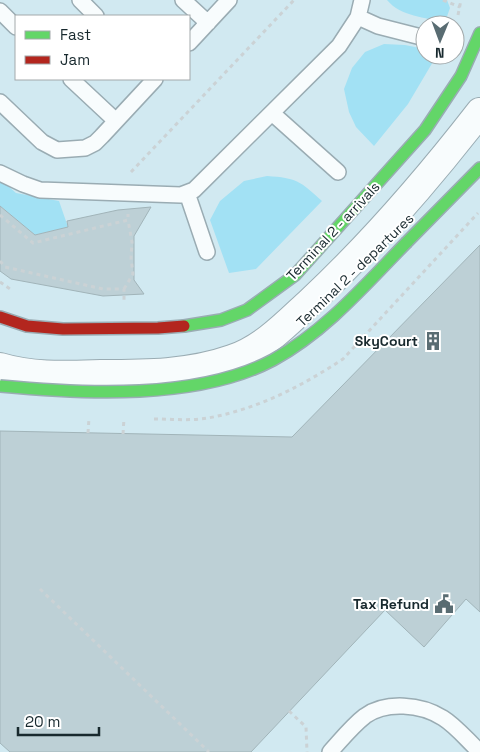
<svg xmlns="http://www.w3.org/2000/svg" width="480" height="752" font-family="'Space Grotesk',sans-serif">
	<rect width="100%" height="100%" fill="#d1e9f1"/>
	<path fill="#a2e1f4" d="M387,0H447L450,8L445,22C426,18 400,16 387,0Z
		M384,44L405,45L425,49V55H437L408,104L374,146L356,127L349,112L344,89L352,68L365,52Z
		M267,176C297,178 300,181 322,201L256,269L229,273L210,220L220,201L244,181Z
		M0,179L16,193L59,201L68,227L35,235L0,206Z"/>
	<path fill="#bdd0d6" stroke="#a1b4b9" d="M0,206L35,235L68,227L67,221L118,210L151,207L134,236V280L144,294L103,296L11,279L0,271Z
		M480,245V612L466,599L424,647L385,610L251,752H10L0,743V431L292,437Z"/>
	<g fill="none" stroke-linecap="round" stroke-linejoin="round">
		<g stroke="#9aacb3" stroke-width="18">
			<path id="lane" d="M80,0L96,16
				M183,0L208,23
				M0,11L16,27
				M358,17L378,26L425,38
				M189,43L229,0
				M71,79L116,121
				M0,102L42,142L57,150L85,148L95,143L102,136L155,79
				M272,113L338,172
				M0,173L23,184L40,190L181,195L194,190L339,46L358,17L362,0
				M187,193L207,252
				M330,752C341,740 352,726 365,716C386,701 421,704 443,718C456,726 468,741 480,752"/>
		</g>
		<g stroke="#9aacb3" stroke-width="30">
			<path id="street" d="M0,367C33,377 67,375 101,374C145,374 190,374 232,359C264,348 287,323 311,301C373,243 428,179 480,112"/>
		</g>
		<g stroke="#9aacb3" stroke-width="14">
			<path id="fast" d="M407,242L480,168
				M184,326L221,320L247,310L295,275L425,130L461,76L480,33"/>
		</g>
		<g stroke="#9aacb3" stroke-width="14">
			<path id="jam" d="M0,317L27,326L63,329L158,328L184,326"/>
		</g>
		<path stroke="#cbd2d5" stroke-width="3" stroke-dasharray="4 4" stroke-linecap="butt" d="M443,0L460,7
			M458,15L461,0
			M131,172L294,0
			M0,215L33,243L128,220V214
			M0,261L5,267L103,289H124V301
			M0,282L10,289
			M124,289L133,274L131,258L132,242L128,220
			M154,419C172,419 191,421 208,418C258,409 302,386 343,359L478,213
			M123,434L124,418
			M40,589L209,752
			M289,711L306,727L307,752"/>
		<use href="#lane" stroke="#f8fcfd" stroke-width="15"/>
		<use href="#street" stroke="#f8fcfd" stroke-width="28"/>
		<use href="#fast" stroke="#63d668" stroke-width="11"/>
		<use href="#jam" stroke="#b3261e" stroke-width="11"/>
		<g stroke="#9aacb3" stroke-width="14" stroke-linecap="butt">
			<path id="fast-bridge" d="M0,386C83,394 198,400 273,360C326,331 366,284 407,242"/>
		</g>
		<path stroke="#cbd2d5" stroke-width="3" stroke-dasharray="4 4" stroke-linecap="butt" d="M88,433L89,418"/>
		<use href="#fast-bridge" stroke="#63d668" stroke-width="11"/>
	</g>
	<defs>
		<g id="building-bare" transform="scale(1.5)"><path d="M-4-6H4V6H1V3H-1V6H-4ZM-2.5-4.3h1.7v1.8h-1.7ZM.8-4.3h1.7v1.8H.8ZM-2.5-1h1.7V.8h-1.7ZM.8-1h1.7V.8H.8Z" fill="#596c72" stroke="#fff" stroke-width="2.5" paint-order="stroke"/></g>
		<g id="civic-bare" transform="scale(1.5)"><path d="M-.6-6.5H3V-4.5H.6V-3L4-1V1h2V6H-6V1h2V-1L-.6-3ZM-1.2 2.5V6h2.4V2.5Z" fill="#596c72" stroke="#fff" stroke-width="2.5" paint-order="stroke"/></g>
	</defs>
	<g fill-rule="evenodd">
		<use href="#building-bare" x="433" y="341"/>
		<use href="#civic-bare" x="444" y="604"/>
	</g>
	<g text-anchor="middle" stroke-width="4" stroke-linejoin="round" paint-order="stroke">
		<g font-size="14" fill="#18292e" stroke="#fff">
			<text transform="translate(333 231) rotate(-47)" y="5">Terminal 2 - arrivals</text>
			<text transform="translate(355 270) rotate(-44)" y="5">Terminal 2 - departures</text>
		</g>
		<g font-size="14" font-weight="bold" fill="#18292e" stroke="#fff" text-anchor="end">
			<text x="418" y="346">SkyCourt</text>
			<text x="429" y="609">Tax Refund</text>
		</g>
	</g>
	<rect x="15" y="15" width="175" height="65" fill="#ffffff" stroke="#a3a9ab"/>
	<rect x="25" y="31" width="25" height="8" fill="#63d668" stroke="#a3a9ab"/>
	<text x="60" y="40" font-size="15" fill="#18292e">Fast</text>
	<rect x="25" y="56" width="25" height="8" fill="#b3261e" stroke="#a3a9ab"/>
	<text x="60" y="65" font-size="15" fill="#18292e">Jam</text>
	<g transform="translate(440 40) rotate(181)"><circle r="24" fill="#ffffff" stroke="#a3a9ab"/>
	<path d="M0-4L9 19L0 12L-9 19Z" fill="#596c72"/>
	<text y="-8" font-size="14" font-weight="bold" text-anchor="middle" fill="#18292e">N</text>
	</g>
	<path d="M18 727v8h81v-8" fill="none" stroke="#18292e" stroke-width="2.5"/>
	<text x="25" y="727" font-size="15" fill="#18292e" stroke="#ffffff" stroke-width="4" paint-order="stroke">20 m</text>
</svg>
